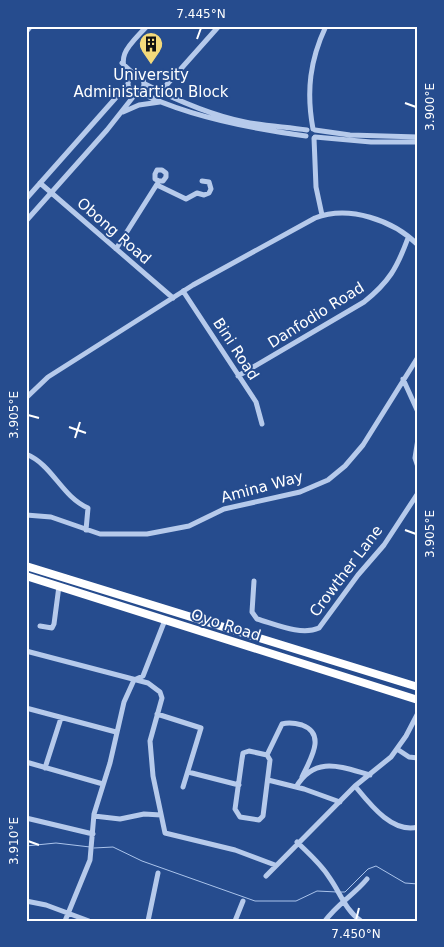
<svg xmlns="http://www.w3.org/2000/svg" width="444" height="947" font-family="'DejaVu Sans',sans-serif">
	<rect width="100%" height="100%" fill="#264c8e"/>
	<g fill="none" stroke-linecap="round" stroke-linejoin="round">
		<path stroke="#abc4eb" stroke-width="1" d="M26,846L56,843L90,847
			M94,848L113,847L142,861L255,901H296L317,891L337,892
			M341,892H345L368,869L376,866L405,883L418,884"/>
		<path stroke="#b6caeb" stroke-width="5" d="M26,32L31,26
			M122,63L135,75
			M128 84a8 8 0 1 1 16 0a8 8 0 1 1-16 0Z
			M129,79C114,55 131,44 147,26
			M145,84C176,100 210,115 245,122C265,126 287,127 307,130
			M139,92C186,116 254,129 306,136
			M154,99L219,26
			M123,112L139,105L160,102
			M313,129C306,91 310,60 326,26
			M315,130L350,135L418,137
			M315,137L371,142H418
			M314,138L316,187L322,215
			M40,183L173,298
			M157,185L186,199L197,193L204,195L209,193L211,189L209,182L202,181
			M26,199L128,84
			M26,221L107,130L137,92
			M116,249L159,181H163L166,177V173L162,170H157L155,174V179L159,181
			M183,291L256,402L262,424
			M238,376L364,302C389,282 397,268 408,238
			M403,379L418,412
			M26,398L48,377L193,285L315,218C349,205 393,220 418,245
			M418,439L415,458L418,467
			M26,454C53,465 61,496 88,508L86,530
			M26,515L51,517L100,534H147L189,526L224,509L300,492L328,480L345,466L363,445L418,357
			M254,581L252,612L257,619C275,624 301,636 319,628L358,575L384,545L418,493
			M40,626L52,628L54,624L59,586
			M26,651L148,683L160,692L162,698L150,741L153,776L165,833L235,850L275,865
			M26,708L116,732
			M157,714L201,728L183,787
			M397,749L409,757L418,758
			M249,751L267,755L270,760L263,816L259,820L240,817L235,809L242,759L243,753Z
			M267,755L282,724C289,722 295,723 302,725C327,734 310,760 302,777
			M26,762L103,784
			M45,768L61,718
			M188,772L239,785
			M268,780L304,789L340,802
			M355,786C369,803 392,834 418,827
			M296,787C315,755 341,767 370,775
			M94,816L120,819L144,814L161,815
			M26,818L93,834
			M297,842C308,853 321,864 329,877C340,892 345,910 361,921
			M266,876L355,786L391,757L406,736L418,713
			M26,901L46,905L89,921
			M65,921L90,860L94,814L110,763L124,702L134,680L143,676L165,620
			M148,921L158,873
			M235,921L243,901
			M325,921C337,904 354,895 367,879"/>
		<path stroke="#fff" stroke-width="8" d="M26,566L418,687
			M26,576L418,700"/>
	</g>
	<path fill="none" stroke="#fff" stroke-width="2" d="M197,39L201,28M405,103L416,107M28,415L39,418M69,427L86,433M75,438L80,422M405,530L416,534M28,841L39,845M356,920L359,908"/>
	<defs>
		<g id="building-pin" transform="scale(1.25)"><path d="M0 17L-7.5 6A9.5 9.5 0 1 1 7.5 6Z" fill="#f4da7b" stroke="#264c8e"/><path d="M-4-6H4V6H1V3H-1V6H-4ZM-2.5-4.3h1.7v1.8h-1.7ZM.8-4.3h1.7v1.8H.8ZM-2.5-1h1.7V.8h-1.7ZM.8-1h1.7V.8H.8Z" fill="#111"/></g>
	</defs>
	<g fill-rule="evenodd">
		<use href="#building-pin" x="151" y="44"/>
	</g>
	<g text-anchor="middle" stroke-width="4" stroke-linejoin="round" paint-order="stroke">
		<g font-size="15" fill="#fff" stroke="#264c8e">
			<text x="151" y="80">University<tspan x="151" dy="17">Administartion Block</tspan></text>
		</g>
		<g font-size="15" fill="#fff" stroke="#264c8e">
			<text transform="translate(114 231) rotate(41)" y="5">Obong Road</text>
			<text transform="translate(316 315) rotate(-32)" y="5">Danfodio Road</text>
			<text transform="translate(236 349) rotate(57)" y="5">Bini Road</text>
			<text transform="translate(262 487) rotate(-15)" y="5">Amina Way</text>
			<text transform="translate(346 571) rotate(-53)" y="5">Crowther Lane</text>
			<text transform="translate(226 625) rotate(18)" y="5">Oyo Road</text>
		</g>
	</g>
	<rect width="444" height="947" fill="none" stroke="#264c8e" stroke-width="55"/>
	<rect x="28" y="28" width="388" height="892" fill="none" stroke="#fff" stroke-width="2"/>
	<g font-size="12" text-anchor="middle" fill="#fff">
		<text x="201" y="18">7.445°N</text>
		<text transform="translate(430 107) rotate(-90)" y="4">3.900°E</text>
		<text transform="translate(14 415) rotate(-90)" y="4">3.905°E</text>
		<text transform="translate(430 534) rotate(-90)" y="4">3.905°E</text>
		<text transform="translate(14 841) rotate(-90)" y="4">3.910°E</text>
		<text x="356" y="938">7.450°N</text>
	</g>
</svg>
